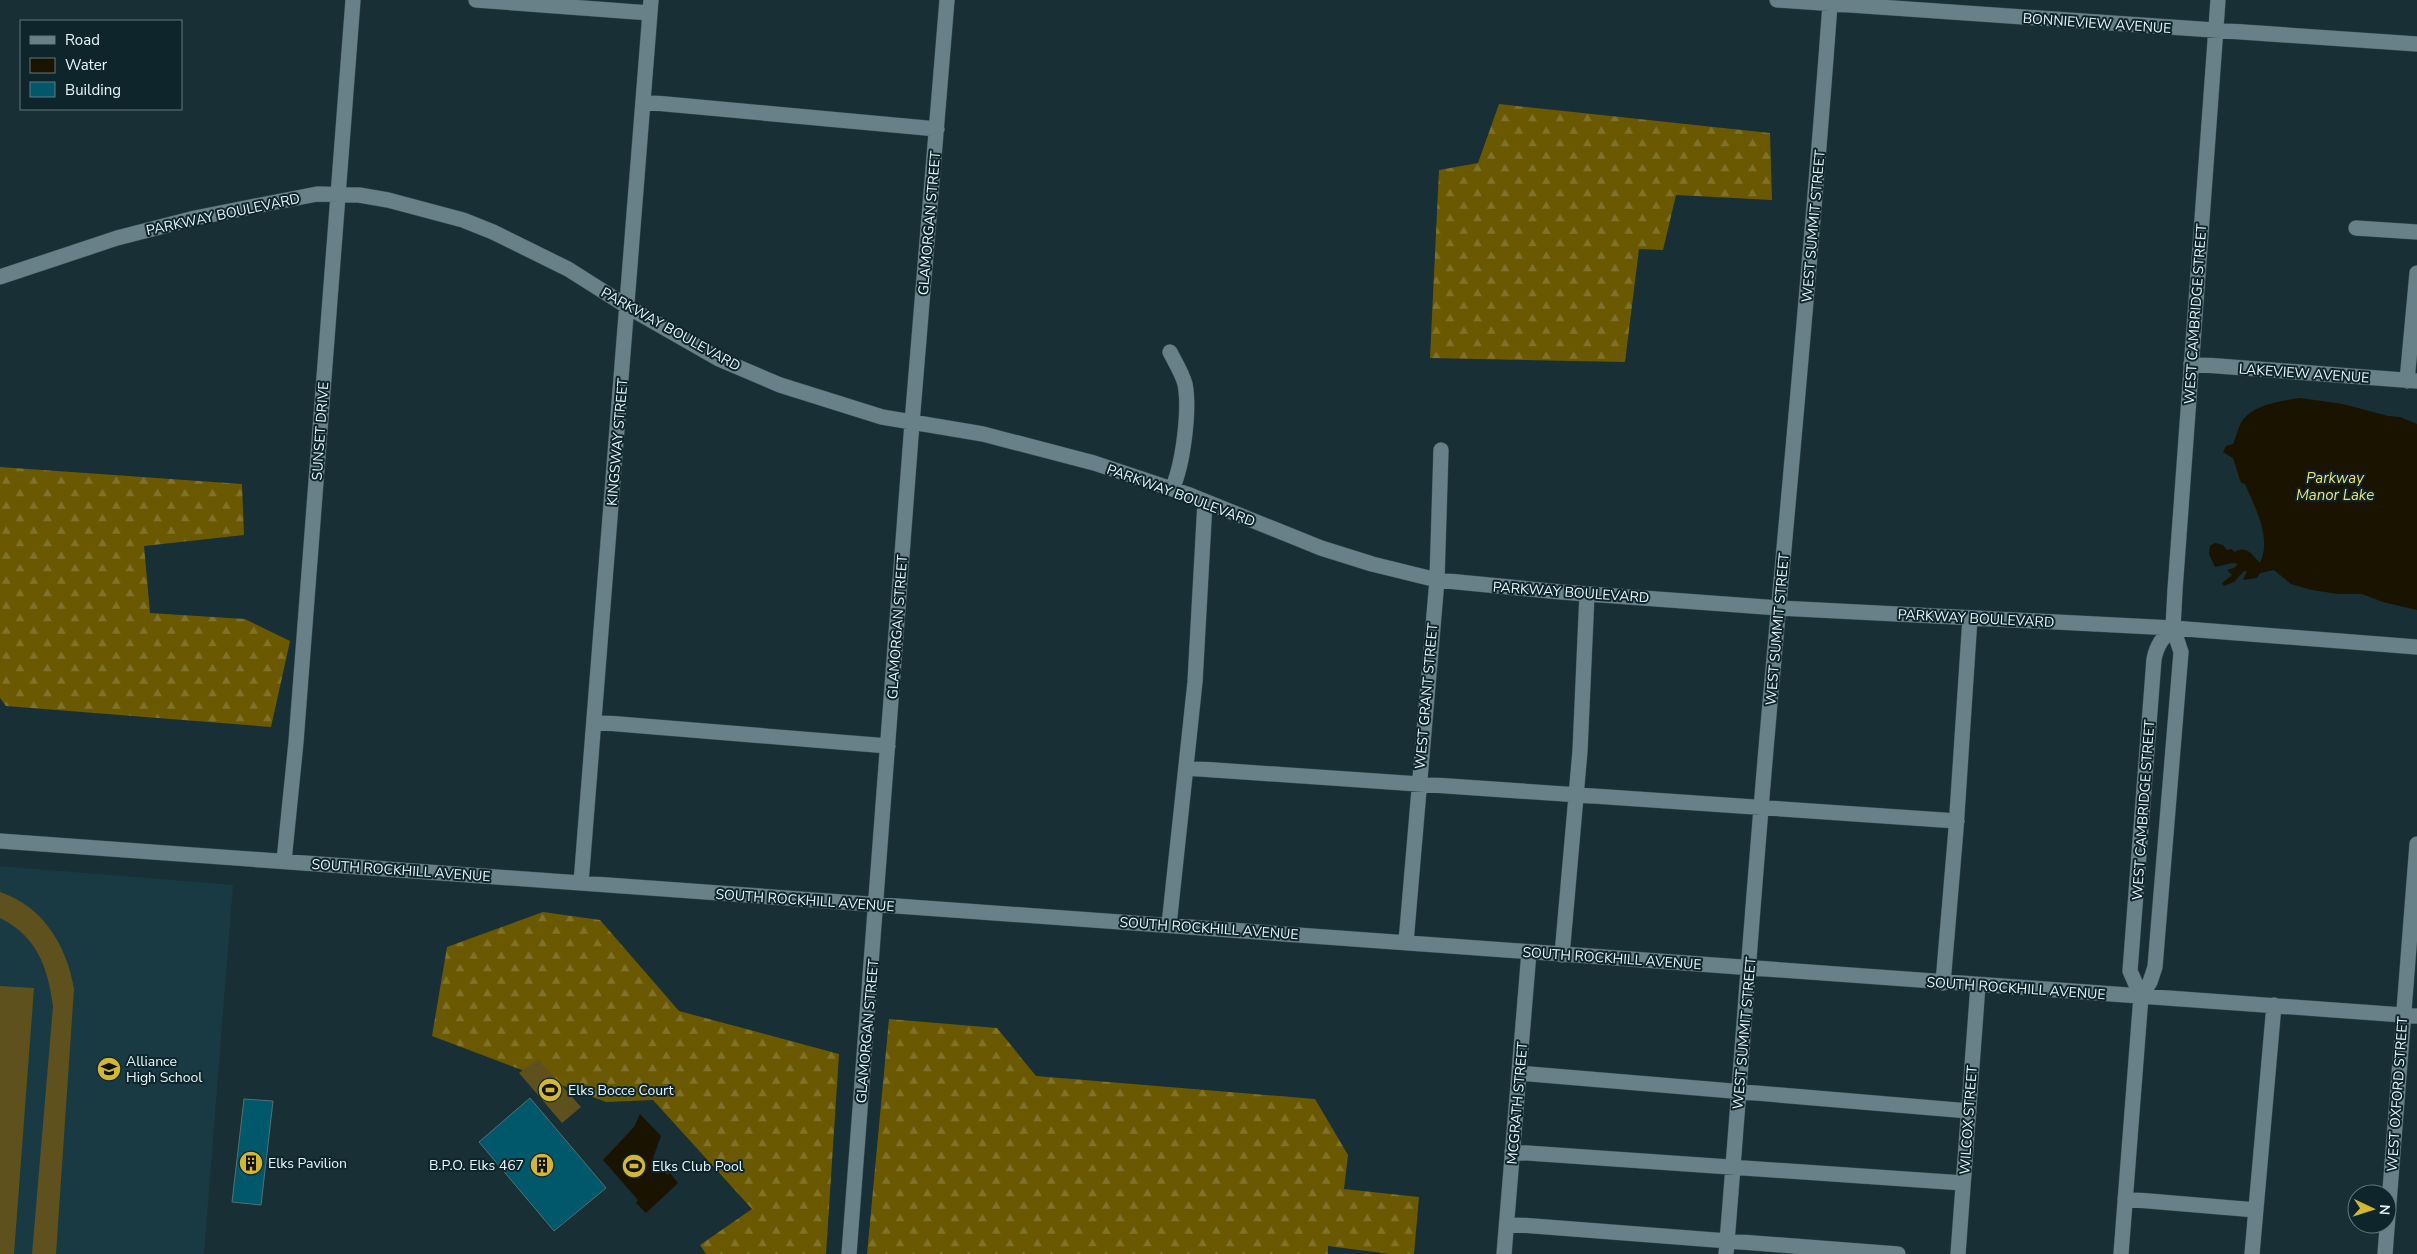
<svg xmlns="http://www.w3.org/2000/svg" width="2417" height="1254" font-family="'Nunito Sans',sans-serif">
	<defs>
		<pattern id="forest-firs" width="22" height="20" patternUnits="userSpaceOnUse" patternTransform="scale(1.25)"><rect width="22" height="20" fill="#6b5902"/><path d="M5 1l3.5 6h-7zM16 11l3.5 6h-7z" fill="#807228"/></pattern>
	</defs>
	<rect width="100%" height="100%" fill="#172f35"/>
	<path fill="#193a43" d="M0,866L233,885L204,1254H0Z"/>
	<path fill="url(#forest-firs)" d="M1499,104L1770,133L1772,200L1676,195L1663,250L1639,249L1625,362L1430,358L1439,170L1478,163Z
		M0,467L242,484L244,535L144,546L150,613L245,619L290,641L271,727L6,706L0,698Z
		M543,912L600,920L679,1011L839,1054L826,1254H706L700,1245L752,1209L653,1100L606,1102L432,1036L447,947Z
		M889,1019L997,1028L1036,1076L1315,1099L1348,1155L1344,1189L1419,1197L1414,1254H1390L1328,1246V1254H867Z"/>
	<path fill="#5e511e" d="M0,892C43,906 67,946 74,989L56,1254H32L53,1006C48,968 37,936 0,918Z
		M0,986L34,988L14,1254H0Z
		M538,1059L581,1107L562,1123L519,1073Z"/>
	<path fill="#191300" d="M2300,398L2343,404L2388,416L2400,417L2417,424V610L2383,602L2362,594H2338L2312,590L2291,584L2274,570L2260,573L2257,578L2243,580L2247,571H2244L2234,582L2224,586L2222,583L2232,575L2227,570L2234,568L2238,564L2232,563L2215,567L2209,554L2210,546L2215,543L2223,545L2227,550L2231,549L2235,552C2247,545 2251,554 2260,563C2272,538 2255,507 2245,484L2241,483L2233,458L2223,452L2226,446L2233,444C2236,437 2238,428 2242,421C2254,404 2281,401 2300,398Z
		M640,1114L661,1136L653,1158L667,1175L670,1173L678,1183L646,1213L636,1203L638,1200L603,1160L634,1127Z"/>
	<path fill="#01586b" stroke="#566f76" d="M530,1098L606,1188L554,1231L479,1142Z
		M244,1099L273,1101L261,1205L232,1202Z"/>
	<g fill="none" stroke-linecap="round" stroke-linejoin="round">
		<g stroke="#394d52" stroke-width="16">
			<path id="minor" d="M476,0L650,13
				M1777,0L2417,44
				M644,102L937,129
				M2356,228L2417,232
				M0,277L117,238L195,218L317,194L359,195L388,200L463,220L493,232L568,269L628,307L719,359L780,385L882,417L983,434L1094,463L1187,494L1321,548L1372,564L1437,580L1561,592L1779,608L2173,628L2417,647
				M1170,352C1175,362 1182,373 1185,384C1190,410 1183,465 1172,489
				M2191,364L2417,381
				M2407,381L2417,273
				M594,722L888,746
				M1186,768L1957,821
				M0,841L2417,1016
				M284,861L296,742L353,0
				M581,883L651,0
				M1169,925L1195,682L1205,502
				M1406,942L1437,580L1441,450
				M1562,955L1580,751L1587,594
				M1943,983L1956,829L1970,618
				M2141,996L2130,971L2154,659C2157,645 2162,638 2173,628
				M1519,1073L1969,1111
				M1512,1152L1963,1183
				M2125,1199L2256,1210
				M1507,1224L1898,1254
				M849,1254L912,423L947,0
				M1504,1254L1529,952
				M1726,1254C1742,1059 1755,864 1773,670C1793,448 1814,227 1830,4
				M1958,1254L1978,985
				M2121,1254L2141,996L2150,982L2155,967L2181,652L2173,628L2175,590L2218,0
				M2252,1254L2274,1005
				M2385,1254L2417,844"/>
		</g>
		<use href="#minor" stroke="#688189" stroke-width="15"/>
	</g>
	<defs>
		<g id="school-disc" transform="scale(1.25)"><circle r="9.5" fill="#d4b635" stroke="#0d252b"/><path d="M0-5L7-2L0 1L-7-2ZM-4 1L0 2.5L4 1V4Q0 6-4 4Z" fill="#111"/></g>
		<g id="stadium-disc" transform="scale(1.25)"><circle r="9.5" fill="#d4b635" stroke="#0d252b"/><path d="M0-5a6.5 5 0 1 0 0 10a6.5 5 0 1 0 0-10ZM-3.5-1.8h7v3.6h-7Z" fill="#111"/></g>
		<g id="building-disc" transform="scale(1.25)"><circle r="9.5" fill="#d4b635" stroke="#0d252b"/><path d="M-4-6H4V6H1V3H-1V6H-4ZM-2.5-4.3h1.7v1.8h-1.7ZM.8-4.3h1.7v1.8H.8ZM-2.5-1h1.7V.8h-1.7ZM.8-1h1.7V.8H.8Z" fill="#111"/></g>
	</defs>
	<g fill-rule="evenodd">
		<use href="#school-disc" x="109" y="1069"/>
		<use href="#stadium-disc" x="550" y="1090"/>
		<use href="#building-disc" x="251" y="1163"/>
		<use href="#building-disc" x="542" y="1165"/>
		<use href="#stadium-disc" x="634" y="1166"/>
	</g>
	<g text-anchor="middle" stroke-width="4" stroke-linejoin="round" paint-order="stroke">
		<g font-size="14" fill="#e9f7fb" stroke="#0d252b">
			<text transform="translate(2097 23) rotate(4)" y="5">BONNIEVIEW AVENUE</text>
			<text transform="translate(223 214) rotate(-12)" y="5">PARKWAY BOULEVARD</text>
			<text transform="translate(929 223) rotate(-85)" y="5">GLAMORGAN STREET</text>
			<text transform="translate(1813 226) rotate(-85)" y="5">WEST SUMMIT STREET</text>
			<text transform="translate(2195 314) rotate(-86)" y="5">WEST CAMBRIDGE STREET</text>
			<text transform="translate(671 329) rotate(29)" y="5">PARKWAY BOULEVARD</text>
			<text transform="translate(2304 373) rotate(4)" y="5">LAKEVIEW AVENUE</text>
			<text transform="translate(320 431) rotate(-86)" y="5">SUNSET DRIVE</text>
			<text transform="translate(617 442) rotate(-85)" y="5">KINGSWAY STREET</text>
			<text transform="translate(1181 495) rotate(20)" y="5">PARKWAY BOULEVARD</text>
			<text transform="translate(1571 592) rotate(4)" y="5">PARKWAY BOULEVARD</text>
			<text transform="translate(1976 618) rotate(3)" y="5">PARKWAY BOULEVARD</text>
			<text transform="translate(897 627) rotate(-86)" y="5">GLAMORGAN STREET</text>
			<text transform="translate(1777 629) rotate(-85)" y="5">WEST SUMMIT STREET</text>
			<text transform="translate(1426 696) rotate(-85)" y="5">WEST GRANT STREET</text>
			<text transform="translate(2143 810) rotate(-86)" y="5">WEST CAMBRIDGE STREET</text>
			<text transform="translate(401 870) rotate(4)" y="5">SOUTH ROCKHILL AVENUE</text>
			<text transform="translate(805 900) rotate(4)" y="5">SOUTH ROCKHILL AVENUE</text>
			<text transform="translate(1209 928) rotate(4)" y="5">SOUTH ROCKHILL AVENUE</text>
			<text transform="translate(1612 958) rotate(4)" y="5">SOUTH ROCKHILL AVENUE</text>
			<text transform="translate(2016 988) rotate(4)" y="5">SOUTH ROCKHILL AVENUE</text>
			<text transform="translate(867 1031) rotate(-85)" y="5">GLAMORGAN STREET</text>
			<text transform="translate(1744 1033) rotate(-85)" y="5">WEST SUMMIT STREET</text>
			<text transform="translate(2397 1094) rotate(-86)" y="5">WEST OXFORD STREET</text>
			<text transform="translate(1517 1103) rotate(-85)" y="5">MCGRATH STREET</text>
			<text transform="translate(1968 1120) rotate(-86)" y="5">WILCOX STREET</text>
		</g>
		<g font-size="14" fill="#e9f7fb" stroke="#0d252b" text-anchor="start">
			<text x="126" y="1066">Alliance<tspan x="126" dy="16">High School</tspan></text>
			<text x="568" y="1095">Elks Bocce Court</text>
			<text x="268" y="1168">Elks Pavilion</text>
			<text x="524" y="1170" text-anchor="end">B.P.O. Elks 467</text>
			<text x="652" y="1171">Elks Club Pool</text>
		</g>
		<g font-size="15" font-style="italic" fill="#f9df79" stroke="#0d252b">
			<text x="2335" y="483">Parkway<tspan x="2335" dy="17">Manor Lake</tspan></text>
		</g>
	</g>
	<rect x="20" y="20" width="162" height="90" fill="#0d252b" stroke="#65797e"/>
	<rect x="30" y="36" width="25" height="8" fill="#688189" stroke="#65797e"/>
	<text x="65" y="45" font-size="15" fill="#e9f7fb">Road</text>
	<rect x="30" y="58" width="25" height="15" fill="#191300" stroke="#65797e"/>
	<text x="65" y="70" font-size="15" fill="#e9f7fb">Water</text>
	<rect x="30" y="82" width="25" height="15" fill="#01586b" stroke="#65797e"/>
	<text x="65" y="95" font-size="15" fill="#e9f7fb">Building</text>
	<g transform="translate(2372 1209) rotate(94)"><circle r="24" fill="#0d252b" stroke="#65797e"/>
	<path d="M0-4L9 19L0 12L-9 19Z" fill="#d4b635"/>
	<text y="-8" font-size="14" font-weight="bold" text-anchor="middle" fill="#e9f7fb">N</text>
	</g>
</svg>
